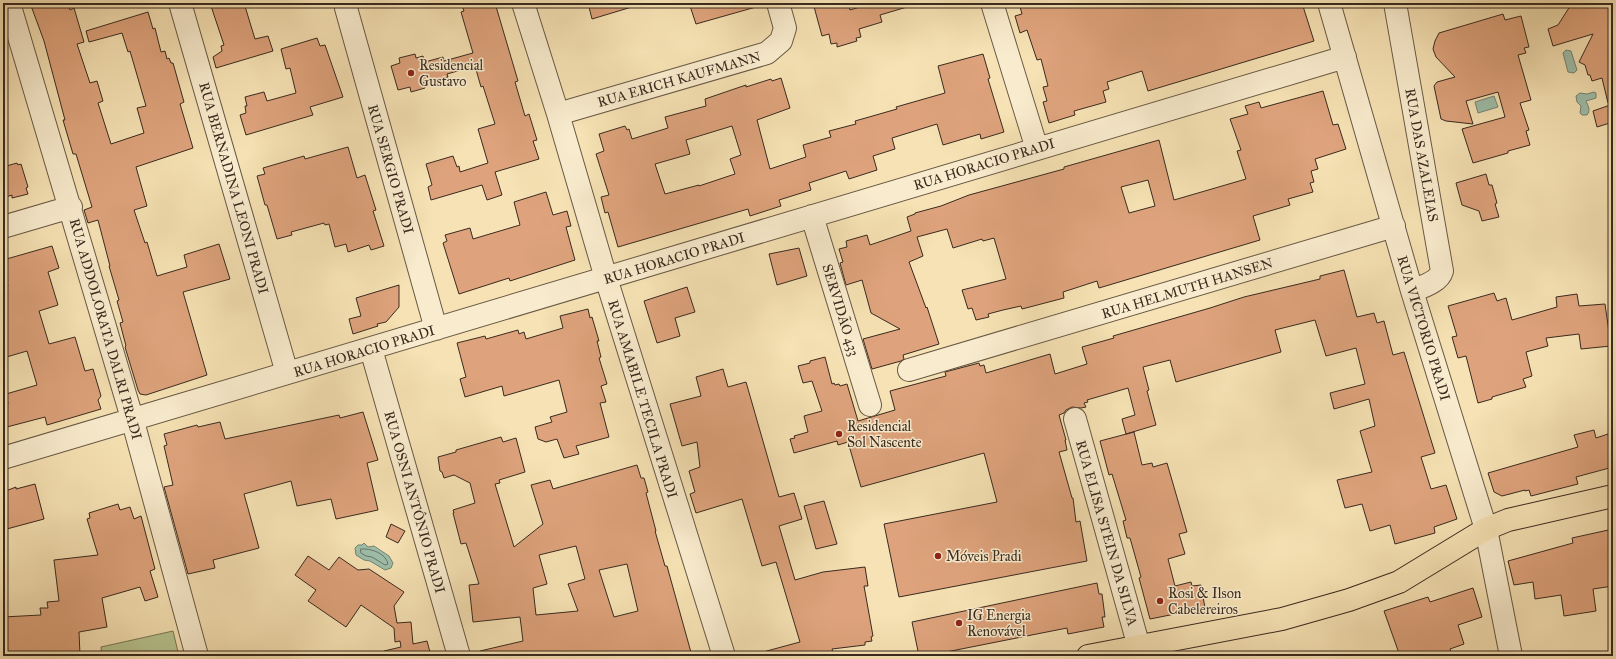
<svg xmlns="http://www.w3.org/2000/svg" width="1616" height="659" font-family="'IM FELL Great Primer',serif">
	<rect width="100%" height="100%" fill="#f6e2b4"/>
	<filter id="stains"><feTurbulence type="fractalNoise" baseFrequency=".005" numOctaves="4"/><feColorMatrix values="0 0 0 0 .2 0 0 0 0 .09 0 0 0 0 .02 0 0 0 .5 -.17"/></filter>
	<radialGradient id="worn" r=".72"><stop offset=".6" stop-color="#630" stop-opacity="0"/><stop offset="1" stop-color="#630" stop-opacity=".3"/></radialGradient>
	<path fill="#b8c490" stroke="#787758" d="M173,631L179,656H102L101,647Z"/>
	<path fill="#9dbeaa" stroke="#758372" d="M1566,50L1571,51L1577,70L1574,73L1568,72L1563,53Z
		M1594,92L1596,93V98L1586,101C1588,106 1591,110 1587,115H1582L1580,113L1581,106L1577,102L1576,96L1580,93L1587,94Z
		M1494,96L1498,107L1478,113L1475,102Z
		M364,543L368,547L374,546L389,556L393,563L391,568L385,570L370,561L364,560L356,555L355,548L358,545H362Z"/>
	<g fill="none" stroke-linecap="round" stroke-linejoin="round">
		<path stroke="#6b7464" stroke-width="1" d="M361,549C370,548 386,553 388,564L385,565L372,557L366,556L361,553Z"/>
	</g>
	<path fill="#dea37c" stroke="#392a1f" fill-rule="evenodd" d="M30,3H68L70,10L74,8L84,42L77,44L90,83L97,81L103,101L98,103L111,144L144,133L137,108L146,106L130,51L128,52L122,33L89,42L86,31L148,12L153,29L155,28L161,52L165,51L167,59L169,58L171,63H173L184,102L180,104L193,148L136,167L147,206L134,210L145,243L147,242L157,276L187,267L184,255L219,244L230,279L183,292L207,375L146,395L140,394L138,390L125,347L126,346L120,323L123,322L117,301L119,300L109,266H110L98,220L88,223L84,210L92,207L76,154H73L63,120H65L44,41Z
		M210,3H244L255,39L268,36L273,51L216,68L213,57L222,51L221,46L224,45Z
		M461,3H495L518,81L515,82L525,116L529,114L537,140L533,141L539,159L495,172L502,195L487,200L482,185L431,200L428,187L432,185L426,164L453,156L457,167L459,166L460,172L488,163L478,129L495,124L483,86L481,87L475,66L447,74L448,77L423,83L425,88L411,92L410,87L398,90L391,66L400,63L399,58L415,54L416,58L423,56L425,62L443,57L444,61L473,53L461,12L464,11Z
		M588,3H634L635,6L592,19Z
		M689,3H755L756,7L696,24Z
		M813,3H848L850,10L873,3H906L907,7L880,15L882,22L859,29L861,37L856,38L857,41L837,47V43L831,44L829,34L822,36Z
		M1019,3H1302L1314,41L1148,91L1142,71L1107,82L1109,89L1103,91L1106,102L1074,111L1075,115L1049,123L1043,102L1047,101L1043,87L1048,86L1041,59L1037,60L1027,30L1020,33L1015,16L1022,14Z
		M1572,3H1613V102L1608,103L1602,78L1592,81L1590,75H1588L1585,65L1579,62L1593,34L1553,46L1548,29L1558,25Z
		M1503,14L1505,20L1521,16L1529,47L1524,48L1526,53L1518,55L1531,100L1520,103L1529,130L1526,131L1530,145L1508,151V153L1473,163L1462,129L1505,117L1498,92L1466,101L1473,124L1446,121L1441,119L1434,86L1437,82L1455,77L1436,57L1433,49L1435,41L1439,33Z
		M317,38L320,46L325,45L343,97L310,107L313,115L246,135L240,115L246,113L245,106H247L245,97L264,92L267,101L296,93L290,68L286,69L281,49Z
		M983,54L990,78L988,79L1004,132L981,139L980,134L943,145L937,124L892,138L895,149L873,156L877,170L849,179L846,171L809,183L811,190L779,200L781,206L750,216L748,209L618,247L608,212L605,213L601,197L609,195L596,154L604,151L599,134L625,126L627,130L629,129L632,139L668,128L665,117L706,106L705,99L746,85V87L771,79L772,81L781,78L790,108L757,120L770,169L806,157L803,145L831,137L829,131L856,124L855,121L897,109L896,107L945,93L938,66ZM732,126L741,155L730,159L735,174L699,186V185L665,194L655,164L690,154L686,140Z
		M1323,91L1333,125L1338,124L1346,149L1315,159L1318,169L1311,171L1314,182L1310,183L1313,192L1288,199L1290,205L1253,216L1260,240L1099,288L1097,281L1063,292L1064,298L1022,309L1021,306L1003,310L988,314L989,317L976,320L972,308L968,309L962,290L1006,279L994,238L983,241L982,239L953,248L947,229L917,237L923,256L909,262L926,308L927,307L939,344L903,355L904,359L901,361L872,369L863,339L900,329L871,313L862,280L846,285L840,263L843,262L839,249L847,247L846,241L867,235L870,245L911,231L907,217L915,214V213L941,206L969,195L1064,169V167L1159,140L1174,200L1246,179L1237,151L1241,150L1230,119L1248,114L1245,106L1259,102L1261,108ZM1148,180L1155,206L1129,213L1121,187Z
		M1613,104V122L1597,127L1593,111Z
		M348,147L357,178L365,175L376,210L373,211L384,246L371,250L369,245L348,252L346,244L335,247L329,224L325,225L324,223L291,232L292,235L277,239L267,205H265L257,176L265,174L263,168L304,156L305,159Z
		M17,163L18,165L21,164L28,187L26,188L28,194L12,198V195L3,198V167Z
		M1486,174L1489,185H1492L1497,203L1495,204L1499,217L1482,221L1479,211L1462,205L1456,183Z
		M546,192L553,215L567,211L571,226L566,227L575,260L510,281L509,278L459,294L443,243L447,241L445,235L470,228L473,239L520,225L514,202Z
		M52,246L59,268L48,272L58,305L39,311L49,344L75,337L85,371L93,369L101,396L98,400L101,409L47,425L45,417L3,428V405L8,404L6,394L37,385L27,351L3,358V288L8,286L3,270V260Z
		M799,248L807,276L777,285L769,254Z
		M1344,270L1357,317L1374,313L1377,323L1384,321L1393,355L1404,352L1435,453L1421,457L1431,489L1446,485L1457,519L1434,527L1435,533L1395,544L1390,525L1370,531L1362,504L1345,508L1337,480L1372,472L1360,431L1375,426L1369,399L1334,409L1330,393L1365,384L1356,348L1326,356L1315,320L1275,330L1281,352L1176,382L1170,360L1143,367L1149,390L1147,391L1156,425L1126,434L1122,419L1135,415L1128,388L1087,400L1088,402L1084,403L1086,407L1081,408L1072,407L1066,410L1064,413L1059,415L1066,440H1065L1067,450L1059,452L1072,498H1073L1076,522L1080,521L1087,561L899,597L884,524L997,502L984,453L861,487L848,442L838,445L837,441L794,453L790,439L795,438L794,436L808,432L804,416L822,411L812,381L803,383L798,366L810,363V361L825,357L832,384L834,383L835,385L839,384L840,386L847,384L858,421L895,410L890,391L946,376L945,372L979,363L980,366L984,365L986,373L1050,354L1055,374L1087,364L1082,347L1114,338L1113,336L1210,308L1244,297L1320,279V276Z
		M399,285V307L386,322L377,324L378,326L353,334L349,319L361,316L356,298Z
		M687,287L695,312L675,318L680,336L657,343L644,301Z
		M1494,293L1497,301L1506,298L1512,320L1557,307L1556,297L1577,294L1579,306L1605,304L1611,346L1581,349L1579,334L1546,338L1548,346L1526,352L1532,376L1523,379L1526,387L1492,397V399L1478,403L1466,356L1458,358L1452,337L1457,336L1448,306Z
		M588,309L590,318L592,317L599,341H597L601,357L599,358L607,384L601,386L606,402L600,403L609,437L576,446L579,454L564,458L557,439L546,442L538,439L535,427L552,422L550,417L567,412L559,380L504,396L502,386L465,397L460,379L466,377L457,343L485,336L486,339L518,330L519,334L524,332L526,339L563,328L560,316Z
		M723,369L728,387L746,382L779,497L794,493L802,519L779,526L795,580L823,572L865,567L868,586H864L873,636L871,637L872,641L865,642V645L832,649L834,656H763V652L800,642L776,562L762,566L742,499L696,513L690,494L695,492L689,471L700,467L697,442L682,446L670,404L701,396L696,377Z
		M363,412L378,460L367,463L378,510L336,519L331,499L297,506L291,481L244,494L259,548L213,560L215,568L188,574L164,487L173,485L164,446L167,445L164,434L197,425L198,427L220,422L225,439L339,415L340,418Z
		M1594,430L1596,438L1608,434L1613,453V467L1576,477L1578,484L1531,496L1529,490L1525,491V490L1502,496L1494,492L1488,473L1578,447L1574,435Z
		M1134,432L1142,465L1152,463L1153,467L1167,463L1187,532L1179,534L1185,554L1168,559L1175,586L1191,582L1192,586L1201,585L1205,608L1150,619L1139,578L1141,577L1130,538H1127L1123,521L1126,520L1112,474L1109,475L1100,441Z
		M501,437L503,442L516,438L525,472L499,480L500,483L495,484L514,547L543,524L531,485L550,480L553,489L637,465L641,478H644L648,492L646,493L656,531H655L665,566H667L692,656H481L480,651L523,641L520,617L473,622L469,585L479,584L466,543L461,544L453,513H454L453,510L475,503L470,483L454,475L444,478L442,472L440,471L438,457L456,452V450ZM576,546L585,579L568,584L578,611L536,615L533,588L547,584L539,555ZM627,564L638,611L614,617L599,570Z
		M35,484L44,519L3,530V492L16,487V489Z
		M824,501L837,544L816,549L804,506Z
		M118,504L120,510L130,507L134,519L141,516L155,569L150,571L158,597L145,601L140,587L102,598L107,627L79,632L80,655L4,656L3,617L41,615L40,608H48L47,602L59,601L54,560L98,555L87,519L90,518L89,513Z
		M391,524L405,531L398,543L386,537Z
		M1613,529V586L1593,589L1596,611L1564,616L1561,595L1535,599L1533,582L1514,585L1508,561L1573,543L1572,538Z
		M308,556L329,570L339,557L358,570L369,569L404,592L394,606L397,623L411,622L413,644L427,641L431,656H384V651L401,647L400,641L395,642L394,628L361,605L346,627L308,601L316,590L295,575Z
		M1097,583L1099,594H1102L1105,617H1102L1104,627L1068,634L1067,628L926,656H919L912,622Z
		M1473,588L1482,617L1458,625L1464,644L1450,649L1452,656H1400L1384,611L1428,597L1430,602Z"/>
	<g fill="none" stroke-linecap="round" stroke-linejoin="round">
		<g stroke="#685844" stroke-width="24">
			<path id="minor" d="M9,3L132,418L197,656
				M180,3L287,373
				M523,3L558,114L606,278L724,656
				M992,3L1037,149
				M1329,3L1412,291L1486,529L1511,656
				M1395,3L1442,271C1439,282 1422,287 1412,291
				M346,8L436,329
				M558,114L767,53L781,41L785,28L778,3
				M812,216L870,405
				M3,227L71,207
				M371,349L459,656
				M909,370L1394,226
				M1075,419L1139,647
				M3,458L1345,57"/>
		</g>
		<g stroke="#392a1f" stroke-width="24">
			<path id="major" d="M1088,656L1282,619L1349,600L1399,582L1486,529L1508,520L1613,496"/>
		</g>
		<use href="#minor" stroke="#f9ecce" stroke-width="22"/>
		<use href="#major" stroke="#f6e2b4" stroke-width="22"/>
	</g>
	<g fill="#8f2418" stroke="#f9ecce" stroke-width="1.5">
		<circle cx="411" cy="73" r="4"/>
		<circle cx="839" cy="434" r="4"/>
		<circle cx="938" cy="556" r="4"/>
		<circle cx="1160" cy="601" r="4"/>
		<circle cx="959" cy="623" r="4"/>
	</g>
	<g text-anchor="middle" stroke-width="3" stroke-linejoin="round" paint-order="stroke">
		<g font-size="14" fill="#392a1f" stroke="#f9ecce" text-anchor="start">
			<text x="419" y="70">Residencial<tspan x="419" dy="16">Gustavo</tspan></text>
			<text x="847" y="431">Residencial<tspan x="847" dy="16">Sol Nascente</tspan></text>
			<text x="946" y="561">Móveis Pradi</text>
			<text x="1168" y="598">Rosi &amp; Ilson<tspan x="1168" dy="16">Cabelereiros</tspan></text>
			<text x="967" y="620">IG Energia<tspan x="967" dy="16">Renovável</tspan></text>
		</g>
		<g font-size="14" fill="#392a1f" stroke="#f9ecce">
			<text transform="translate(679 79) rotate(-16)" y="5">RUA ERICH KAUFMANN</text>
			<text transform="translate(1422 155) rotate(80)" y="5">RUA DAS AZALEIAS</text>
			<text transform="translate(984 164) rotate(-17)" y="5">RUA HORACIO PRADI</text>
			<text transform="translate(391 169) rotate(74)" y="5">RUA SERGIO PRADI</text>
			<text transform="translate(234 188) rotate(74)" y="5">RUA BERNADINA LEONI PRADI</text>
			<text transform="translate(674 258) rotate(-17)" y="5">RUA HORACIO PRADI</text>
			<text transform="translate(1187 288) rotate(-17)" y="5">RUA HELMUTH HANSEN</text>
			<text transform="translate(841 310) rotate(73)" y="5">SERVIDÃO 433</text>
			<text transform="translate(1424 328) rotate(73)" y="5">RUA VICTORIO PRADI</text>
			<text transform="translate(106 329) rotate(74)" y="5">RUA ADDOLORATA DALRI PRADI</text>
			<text transform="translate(364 351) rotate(-17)" y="5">RUA HORACIO PRADI</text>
			<text transform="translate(643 399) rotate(73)" y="5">RUA AMABILE TECILA PRADI</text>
			<text transform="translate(415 502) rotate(74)" y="5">RUA OSNI ANTÔNIO PRADI</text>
			<text transform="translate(1107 533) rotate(74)" y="5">RUA ELISA STEIN DA SILVA</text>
		</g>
	</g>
	<rect width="1616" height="659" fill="none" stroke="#f6e2b4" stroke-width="16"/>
	<rect x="4" y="4" width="1608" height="651" fill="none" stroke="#392a1f" stroke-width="2"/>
	<rect x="8" y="8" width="1600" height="643" fill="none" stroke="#392a1f"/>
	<rect width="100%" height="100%" filter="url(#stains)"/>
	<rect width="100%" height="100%" fill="url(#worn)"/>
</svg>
